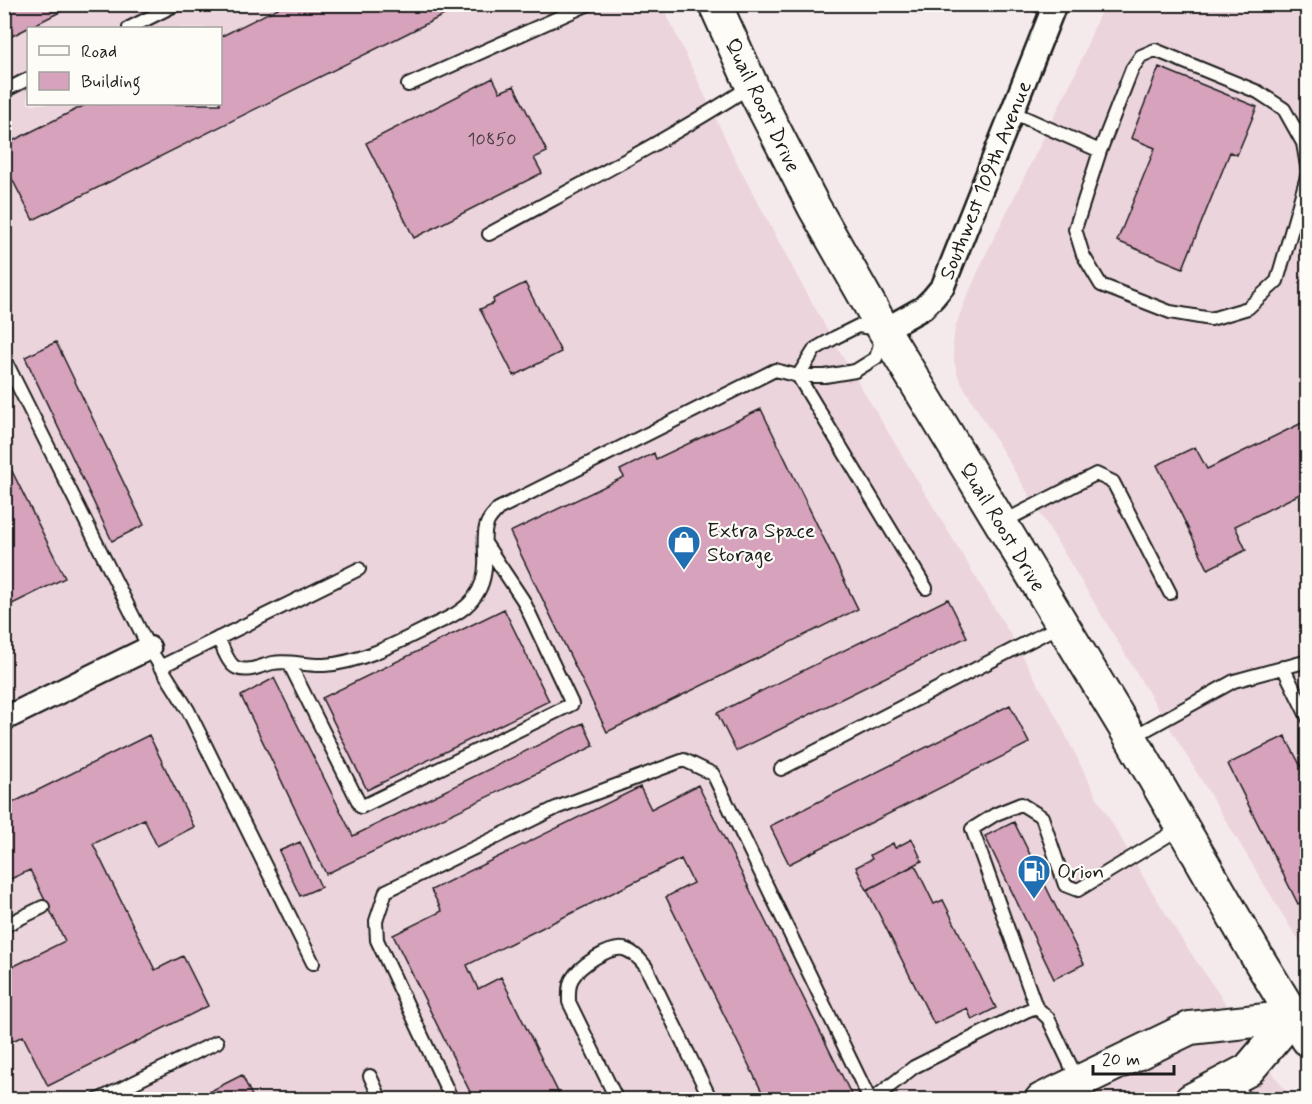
<svg xmlns="http://www.w3.org/2000/svg" width="1312" height="1104" font-family="Mynerve,sans-serif">
	<rect width="100%" height="100%" fill="#f5eaeb"/>
	<filter id="ink" filterUnits="userSpaceOnUse"><feTurbulence type="fractalNoise" baseFrequency=".0167" numOctaves="2"/><feDisplacementMap in="SourceGraphic" scale="12" xChannelSelector="R" yChannelSelector="G"/><feConvolveMatrix kernelMatrix="1 2 1 2 8 2 1 2 1" color-interpolation-filters="sRGB"/></filter>
	<g filter="url(#ink)">
		<path fill="#ecd4dd" fill-rule="evenodd" d="M5,4L662,5L739,167L801,283L841,354L1012,637L1058,720L1098,799L1144,878L1184,943L1291,1099L5,1100ZM28,28H220V104H28Z
			M1103,5H1307V951L1290,927L959,379L954,361L953,344L955,328L962,308L984,258L1077,70Z"/>
		<path fill="#d6a2bc" stroke="#1c1c1c" stroke-width="1.5" d="M4,4H76L4,40Z
			M286,4H466L33,220L4,163V145L87,104H220V37Z
			M1159,67L1257,107L1237,155L1230,152L1183,268L1117,241L1155,148L1131,138Z
			M493,78L500,92L514,86L547,152L534,158L542,173L414,238L366,143Z
			M525,283L561,352L514,376L480,309L494,303L493,299Z
			M56,342L144,525L112,541L25,357Z
			M761,409L858,609L607,732L510,532L624,477L620,470L654,453L656,459Z
			M1308,420V490L1235,526L1246,550L1208,569L1157,465L1195,447L1207,469Z
			M4,455L65,578L4,608Z
			M948,599L967,637L736,751L717,713Z
			M504,609L549,701L367,790L322,698Z
			M274,678L353,836L583,723L594,746L326,874L241,696Z
			M1010,705L1029,743L789,864L770,826Z
			M149,735L194,827L157,846L144,819L93,844L155,970L183,956L208,1006L48,1086L23,1036L4,1045V971L65,941L30,870L4,882V807Z
			M1285,736L1308,780V899L1298,904L1228,764Z
			M698,785L854,1100H766L666,897L693,883L681,859L467,965L478,989L501,977L562,1100H474L393,935L442,911L431,890L640,787L651,809Z
			M1014,822L1084,964L1054,979L985,836Z
			M912,839L922,861L867,890L856,867L872,859L870,855L893,843L895,848Z
			M300,842L321,887L300,896L279,851Z
			M915,865L934,904L943,900L996,1008L972,1020L967,1008L934,1024L867,890Z
			M242,1075L254,1100H193Z"/>
		<g fill="none" stroke-linecap="round" stroke-linejoin="round">
			<g stroke="#1c1c1c" stroke-width="16">
				<path id="lane" d="M1036,4L1052,12
					M129,28L177,4
					M408,85L589,4
					M4,91L28,79
					M1012,112L1100,151
					M1308,172L1303,143L1284,109L1258,92L1155,50L1141,56L1132,69L1100,151L1075,229L1083,255L1101,285L1170,312L1211,319L1248,308L1277,281L1308,173
					M489,234C577,186 666,141 751,86
					M4,358L149,648L188,710L313,963
					M798,376L926,588
					M1001,523L1096,474L1113,482L1170,593
					M218,638C223,647 228,665 237,668C249,673 262,665 273,663C288,660 308,666 324,665C360,663 399,642 431,626C446,619 463,612 473,599C483,587 486,571 485,556C485,546 483,533 487,524C489,518 494,514 498,509L775,370L798,376H825L855,371L876,358L884,330L858,326L836,337L815,349L798,376
					M289,663L361,807L572,704L523,600L485,543
					M160,667L359,569
					M1283,667L1308,718
					M1131,738L1234,681L1308,661
					M781,769L1061,625
					M4,926L43,907
					M1036,1007L972,829L996,814L1021,804L1042,817L1065,885L1078,890L1182,827
					M370,1076L381,1100
					M1233,1079L1246,1100
					M98,1100L217,1042
					M452,1100L377,940L376,921L386,891L556,808L684,760L713,774L870,1100
					M617,1100L569,1002C569,994 568,986 572,979C579,966 609,946 624,949C634,952 640,959 646,967L711,1100
					M872,1100L914,1067L1026,1011L1036,1007L1048,1018L1078,1081"/>
			</g>
			<g stroke="#1c1c1c" stroke-width="27">
				<path id="street" d="M884,330L923,308L933,298L943,286L1055,4
					M4,719L149,648"/>
			</g>
			<g stroke="#1c1c1c" stroke-width="36">
				<path id="secondary" d="M715,4L752,86L814,207L884,330L1131,738L1256,955L1308,1040
					M1041,1100L1190,1028L1293,1017
					M1191,1100L1248,1070L1293,1017L1301,1013"/>
			</g>
			<use href="#lane" stroke="#fdfcf7" stroke-width="12"/>
			<use href="#street" stroke="#fdfcf7" stroke-width="22"/>
			<use href="#secondary" stroke="#fdfcf7" stroke-width="32"/>
		</g>
	</g>
	<defs>
		<g id="shop-pin" transform="scale(1.725)"><path d="M0 17L-7.5 6A9.5 9.5 0 1 1 7.5 6Z" fill="#1f6fb2" stroke="#fdfcf7"/><path d="M-5-2.5h2.3a2.7 3.5 0 0 1 5.4 0H5L5.5 6h-11ZM-1.5-2.5h3a1.5 2.3 0 0 0-3 0Z" fill="#fff"/></g>
		<g id="fuel-pin" transform="scale(1.725)"><path d="M0 17L-7.5 6A9.5 9.5 0 1 1 7.5 6Z" fill="#1f6fb2" stroke="#fdfcf7"/><path d="M-5.5-6h7V0h2V4h1.3V-2.5L3-4.5l.8-.8L6-3V5H2.5V1h-1V6h-7ZM-4.2-4.7v3.2H.2V-4.7Z" fill="#fff"/></g>
	</defs>
	<g fill-rule="evenodd">
		<use href="#shop-pin" x="684" y="542"/>
		<use href="#fuel-pin" x="1034" y="871"/>
	</g>
	<g text-anchor="middle" stroke-width="4.5" stroke-linejoin="round" paint-order="stroke">
		<g font-size="18" fill="#4a3e44">
			<text x="492" y="145">10850</text>
		</g>
		<g font-size="21" fill="#1c1c1c" stroke="#fdfcf7">
			<text transform="translate(763 105) rotate(64)" y="7">Quail Roost Drive</text>
			<text transform="translate(985 180) rotate(-68)" y="7">Southwest 109th Avenue</text>
			<text transform="translate(1003 527) rotate(59)" y="7">Quail Roost Drive</text>
		</g>
		<g font-size="21" fill="#1c1c1c" stroke="#fdfcf7" text-anchor="start">
			<text x="707" y="537">Extra Space<tspan x="707" dy="24">Storage</tspan></text>
			<text x="1057" y="878">Orion</text>
		</g>
	</g>
	<rect width="1312" height="1104" fill="none" stroke="#fdfcf7" stroke-width="24"/>
	<rect x="12" y="12" width="1288" height="1080" fill="none" stroke="#1c1c1c" stroke-width="2" filter="url(#ink)"/>
	<rect x="27" y="27" width="195" height="78" fill="#fdfcf7" stroke="#a3a29f" stroke-width="1.5"/>
	<rect x="39" y="46" width="30" height="9" fill="#fdfcf7" stroke="#a3a29f" stroke-width="1.5"/>
	<text x="81" y="57" font-size="18" fill="#1c1c1c">Road</text>
	<rect x="39" y="72" width="30" height="18" fill="#d6a2bc" stroke="#a3a29f" stroke-width="1.5"/>
	<text x="81" y="87" font-size="18" fill="#1c1c1c">Building</text>
	<path d="M1093 1065v9h81v-9" fill="none" stroke="#1c1c1c" stroke-width="3"/>
	<text x="1102" y="1065" font-size="18" fill="#1c1c1c" stroke="#fdfcf7" stroke-width="4.5" paint-order="stroke">20 m</text>
</svg>
